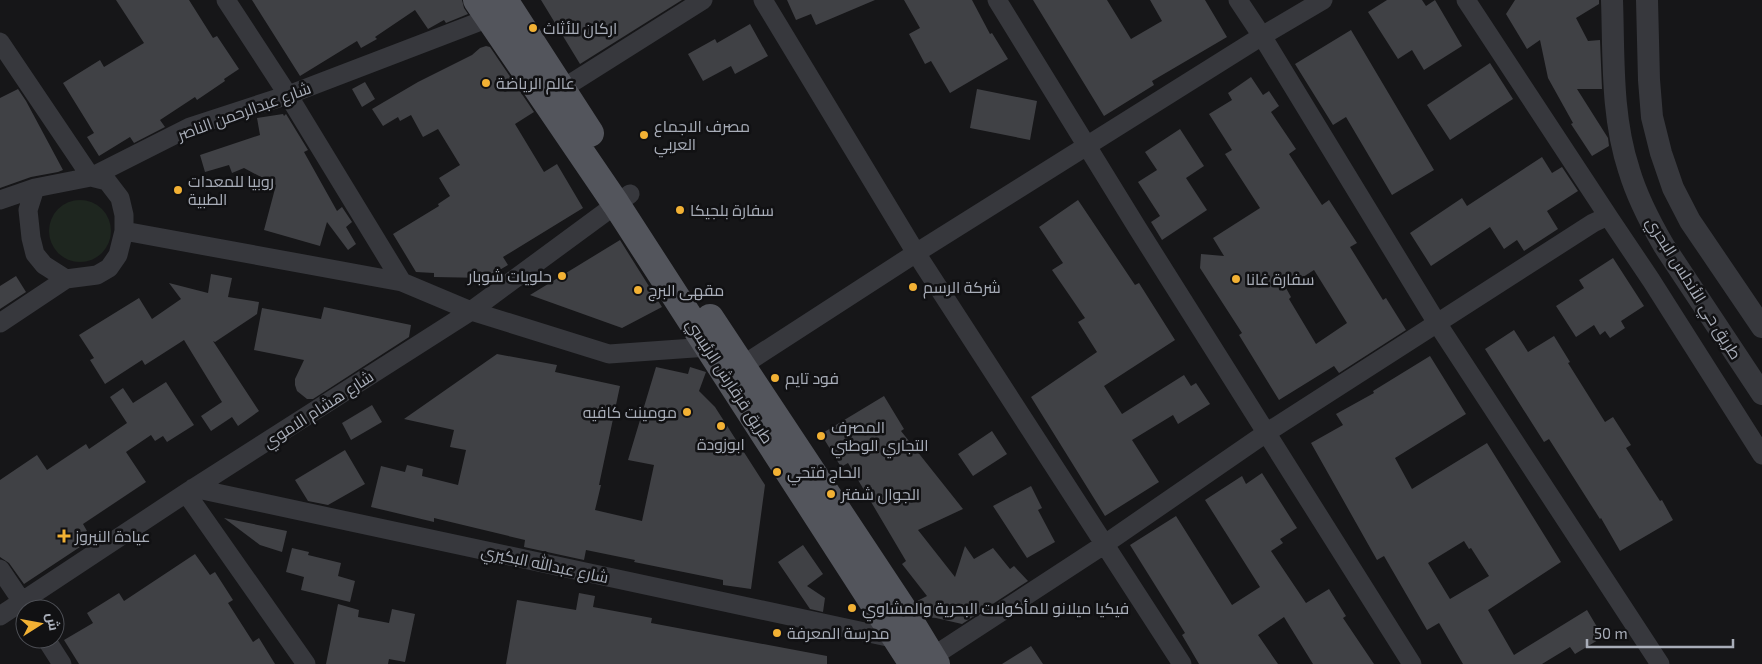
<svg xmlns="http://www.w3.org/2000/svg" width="1762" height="664" font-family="'Exo 2',Cairo,sans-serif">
	<rect width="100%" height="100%" fill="#161618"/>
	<path fill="#1e261f" d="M49 231a31 31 0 1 1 62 0a31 31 0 1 1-62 0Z"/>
	<path fill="#404145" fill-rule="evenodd" d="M116,0H189L213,38L217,36L239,69L224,79L225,81L197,100L195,97L160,120L165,127L134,143L130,137L99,156L87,137L94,133L63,83L100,60L104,67L144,43Z
		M252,0H462L464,8L468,14L446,23L444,20L428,29L415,10L375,37L377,39L361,48L357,41L300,76Z
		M541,0H682L580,64Z
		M787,0H875L816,25L811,14L796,20Z
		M904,0H972L990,34L992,33L1008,59L950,93L931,61L925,64L909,34L920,28Z
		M1033,0H1107L1131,39L1162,21L1150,0H1205L1227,37L1152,81L1154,85L1104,116Z
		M1387,0H1422L1426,6L1435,0L1462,46L1424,70L1412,50L1398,59L1368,12Z
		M1515,0H1599V4L1576,18L1588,41L1600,40L1602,89H1577L1608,138L1609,146L1592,156L1571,124L1573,123L1548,78L1540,40L1527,49L1506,14Z
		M750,24L768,56L735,74L731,66L703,81L688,54L715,39L717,43Z
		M1351,30L1434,170L1392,195L1346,117L1333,125L1295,64Z
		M486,46L490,47L534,112L515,124L544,172L557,164L583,208L503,257L508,265L486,278L434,277V273L416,272L393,234L439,206L438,204L450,196L439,178L460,165L438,129L423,137L411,115L400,121L398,117L383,126L372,109L418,82L472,55L480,48Z
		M1490,63L1513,99L1450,140L1427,105Z
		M1251,77L1263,95L1269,91L1279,106L1271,112L1296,149L1289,154L1322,205L1329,200L1357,243L1350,247L1383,300L1386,298L1406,330L1339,373L1334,366L1279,400L1239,335L1242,333L1200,268L1201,254L1224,256L1213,238L1260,208L1225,154L1232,150L1209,114L1232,100L1228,93ZM1314,270L1347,323L1316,344L1289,299L1291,297L1286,288Z
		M365,82L375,99L362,107L352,89Z
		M18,89L26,101L63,170L58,172L31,177L0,188V98Z
		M977,89L1037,101L1030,140L970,128Z
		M283,114L284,116L286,114L308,150L304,152L337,211L342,207L352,222L346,227L356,244L348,250L327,222L320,246L264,230L276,185L244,168L232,173L229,165L205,172L200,155L260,135L257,118Z
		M1180,129L1204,166L1186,178L1207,210L1162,240L1151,222L1160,216L1138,182L1157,170L1145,152Z
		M1542,157L1552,173L1562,167L1578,191L1547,211L1558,229L1524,251L1517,240L1504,249L1490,227L1431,266L1410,233L1462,198L1467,206Z
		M1078,200L1135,285L1139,283L1175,340L1104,386L1122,414L1184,375L1191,386L1196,383L1210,404L1178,424L1173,415L1132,440L1159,482L1105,516L1031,397L1097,352L1078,322L1085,318L1052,270L1063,263L1039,227Z
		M620,240L662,307L622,328L530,295Z
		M1613,258L1644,306L1621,321L1625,328L1610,338L1605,331L1600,335L1594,325L1576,337L1556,306L1584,288L1579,280Z
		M211,274L232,278L228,297L259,302L257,314L215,342L213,341L259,411L238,426L232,417L211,431L201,416L222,402L184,340L145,365L142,360L105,384L90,360L94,358L79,335L139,298L152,319L181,299L169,283L208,293Z
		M16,276L26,292L0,309V286Z
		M324,307L411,325L409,337L313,399H307L297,391L295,385V379L304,360L254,350L262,308L321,319Z
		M1514,330L1528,352L1554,336L1570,362L1568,363L1605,422L1613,417L1631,445L1626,448L1660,501L1662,500L1673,520L1620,551L1601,518L1600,519L1549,439L1544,442L1485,349Z
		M497,354L557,365L555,372L620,386L599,485H601L595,510L642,521L654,465L628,460L656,367L688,374L690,367L706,372L699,391L715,407L765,485L751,589L723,585V580L634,562L635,560L586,550L584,560L524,547L525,540L434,518V522L371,507L381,466L405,472L407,465L423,469L422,476L458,485L466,450L450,447L454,430L404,419Z
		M1430,356L1466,414L1395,458L1412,489L1487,443L1561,562L1488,610L1514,655L1587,610L1603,637L1575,654L1570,647L1542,664H1463L1439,623L1427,630L1384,556L1377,560L1311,443L1343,425L1336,414L1374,393L1373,391ZM1464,541L1469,549L1471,548L1489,576L1450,599L1428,563Z
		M166,382L194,425L167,442L163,436L155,441L151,435L126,452L146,482L83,524L87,531L77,538L83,545L24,584L9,563L0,557V480L37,455L47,470L86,444L89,449L127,423L110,397L123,388L133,403Z
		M884,396L904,429L901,431L963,509L918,530L955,577L965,546L974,559L993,548L1010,569L1014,566L1028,581L962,624L936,618L926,617L917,602V601L927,596L902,564L906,561L848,463L841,467L821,434Z
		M372,405L382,422L351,440L342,423Z
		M992,431L1007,454L973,476L958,454Z
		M345,450L365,484L328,505L308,501L295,480Z
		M1262,473L1297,528L1280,539L1283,543L1271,551L1306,603L1329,589L1346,616L1343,618L1374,664H1313L1284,617L1258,635L1278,664H1199L1182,635L1185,633L1130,545L1176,516L1232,605L1260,587L1205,500L1242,476L1246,484Z
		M1031,486L1042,508L1038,510L1055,542L1027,558L993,506Z
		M224,518L287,531L282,552L260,545Z
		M803,545L823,574L807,586L825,598L823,612L810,609L778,562Z
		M292,548L309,552L308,555L341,563L338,576L355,581L350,602L301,590L304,577L286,572Z
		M195,554L210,575L215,572L233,600L228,603L253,642L259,638L275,664H79L64,640L93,623L87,613L119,593L124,601Z
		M579,593L595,596L593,607L652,618L651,623L827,656V664H506L517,600L576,610Z
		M338,604L359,610L358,617L389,623L392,609L415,614L405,662L389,659L388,664H326Z
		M1031,646L1043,664H1002Z"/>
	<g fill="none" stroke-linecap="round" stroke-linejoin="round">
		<path stroke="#37383d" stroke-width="19" d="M226,0L288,95L402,282
			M763,0L916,253L1182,664
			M997,0L1138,229L1412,664
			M1238,0L1262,36L1437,323L1660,664
			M0,42L91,177L107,181L120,198L124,215V231L118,255L109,268L97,275L66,279L0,323
			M562,89L703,0
			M35,188L28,210L31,238L35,254L44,265L66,279
			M0,200L35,188L91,177L190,127L288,95L489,18
			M1608,216L1651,280L1762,455
			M124,231L402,282L471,311L609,354L708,347
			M743,365L916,253L1262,36L1323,0
			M193,488L897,639
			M186,493L306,664
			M0,569L27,609
			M0,616L186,493L471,311L630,194
			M46,639L62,664
			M932,657L1105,544L1266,433L1593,223L1608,216L1466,0"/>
		<path stroke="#37383d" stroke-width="22" d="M1612,0C1614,57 1611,115 1629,170C1637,197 1650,222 1664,246L1762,394
			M1647,0L1649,80L1652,117L1661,153L1673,188L1690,221L1762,327"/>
		<path stroke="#53555c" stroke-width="28" d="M477,0L616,204L913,664
			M504,0L590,133
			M710,318L902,608L936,664"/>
	</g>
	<g fill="#f2b134" stroke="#111113" stroke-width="2">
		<circle cx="533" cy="28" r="5"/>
		<circle cx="486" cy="83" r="5"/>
		<circle cx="644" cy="135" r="5"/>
		<circle cx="178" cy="190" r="5"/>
		<circle cx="680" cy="210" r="5"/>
		<circle cx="562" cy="276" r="5"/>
		<circle cx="1236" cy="279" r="5"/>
		<circle cx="913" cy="287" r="5"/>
		<circle cx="638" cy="290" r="5"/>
		<circle cx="775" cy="378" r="5"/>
		<circle cx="687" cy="412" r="5"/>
		<circle cx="721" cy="426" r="5"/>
		<circle cx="821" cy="436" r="5"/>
		<circle cx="777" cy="472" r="5"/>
		<circle cx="831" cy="494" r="5"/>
		<path d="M61.5 528.5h5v5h5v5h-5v5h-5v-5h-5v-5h5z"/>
		<circle cx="852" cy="608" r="5"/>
		<circle cx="777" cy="633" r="5"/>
	</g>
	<g text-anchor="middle" stroke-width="5" stroke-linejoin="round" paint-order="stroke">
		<g font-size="16" fill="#a8adb8" stroke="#111113" text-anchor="start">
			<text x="543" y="34">اركان للأثاث</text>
			<text x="496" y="89">عالم الرياضة</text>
			<text x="654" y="132">مصرف الاجماع<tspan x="654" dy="18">العربي</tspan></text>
			<text x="188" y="187">روبيا للمعدات<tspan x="188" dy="18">الطبية</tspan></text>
			<text x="690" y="216">سفارة بلجيكا</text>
			<text x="552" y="282" text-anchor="end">حلويات شوبار</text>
			<text x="1246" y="285">سفارة غانا</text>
			<text x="923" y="293">شركة الرسم</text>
			<text x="648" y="296">مقهى البرج</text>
			<text x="785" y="384">فود تايم</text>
			<text x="677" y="418" text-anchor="end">مومينت كافيه</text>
			<text x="831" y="433">المصرف<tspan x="831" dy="18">التجاري الوطني</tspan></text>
			<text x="721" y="450" text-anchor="middle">ابوزودة</text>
			<text x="787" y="478">الحاج فتحي</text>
			<text x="841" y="500">الجوال شفتر</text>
			<text x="75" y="542">عيادة النيروز</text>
			<text x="862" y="614">فيكيا ميلانو للمأكولات البحرية والمشاوي</text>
			<text x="787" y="639">مدرسة المعرفة</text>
		</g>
		<g font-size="16" fill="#a8adb8" stroke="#111113">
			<text transform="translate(244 111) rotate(-20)" y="6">شارع عبدالرحمن الناصر</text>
			<text transform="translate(1694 288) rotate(58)" y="6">طريق حي الأندلس البحري</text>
			<text transform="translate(730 381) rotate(57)" y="6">طريق قرقارش الرئيسي</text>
			<text transform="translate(318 409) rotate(-33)" y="6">شارع هشام الاموي</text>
			<text transform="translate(545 564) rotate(12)" y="6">شارع عبدالله البكيري</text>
		</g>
	</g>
	<g transform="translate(40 624) rotate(79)"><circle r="24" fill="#111113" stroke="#4d4f55"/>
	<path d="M0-4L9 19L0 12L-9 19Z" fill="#f2b134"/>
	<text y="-8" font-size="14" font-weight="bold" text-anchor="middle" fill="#a8adb8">ش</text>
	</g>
	<path d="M1587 639v8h146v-8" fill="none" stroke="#a8adb8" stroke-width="2.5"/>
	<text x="1594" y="639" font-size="15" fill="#a8adb8" stroke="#111113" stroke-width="4" paint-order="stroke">50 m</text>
</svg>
